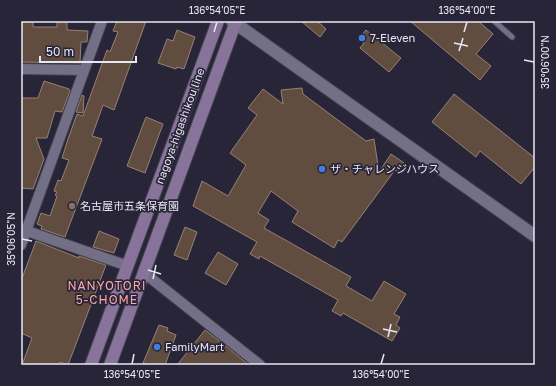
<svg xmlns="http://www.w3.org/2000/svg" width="556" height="386" font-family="'Golos Text','Noto Sans JP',sans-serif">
	<rect width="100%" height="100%" fill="#282538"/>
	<path fill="#614c40" stroke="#988173" d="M22,21H33V27H57V21H67V30L88,31L87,42H81L80,63L21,62Z
		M117,21H146L114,110L103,105L92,136L102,139L65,237L41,229L42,226L37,224L41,213L50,216L57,196L55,195L57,192L54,191L58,180L61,181L69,160L62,158L68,139L77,114L83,116L107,50L110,52L118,32L113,31Z
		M301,21H317L326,29L320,37Z
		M410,21H478L493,34L476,54L491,66L480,80Z
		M177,30L195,37L184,69L177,67L176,69L158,63L167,39L173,41Z
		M366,30L401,58L389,72L360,48L364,43L359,38Z
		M44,81L69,89L70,91L62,112L55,111L47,138H36L44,159L33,189L21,188V98H38Z
		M302,88L303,94L366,141L374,139L379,172L391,154L407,165L401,174L395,170L342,242L338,240L334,248L292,222L298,211L271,191L258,213L269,220L264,228L351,277L346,286L372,301L384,281L406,294L394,314L400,317L396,325L400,328L392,341L343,313L341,316L332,311L338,300L260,256L259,259L250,254L257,242L193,206L202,181L228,196L246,165L230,153L257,115L248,108L263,89L283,104L281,90Z
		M454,94L535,158V167L521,184L480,151L476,157L432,122Z
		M82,95L84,96L83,113L76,112Z
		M146,117L163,124L145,173L127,166Z
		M185,227L197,232L187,260L174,255Z
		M99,231L119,239L114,253L93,247Z
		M36,241L79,258V256L106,265L68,365L60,362L59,365H22L32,338L21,333V281Z
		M218,252L238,264L226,285L205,273Z
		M159,325L168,328L167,331L176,335L165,365H149L143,363Z
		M205,330L222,343L249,365H177Z"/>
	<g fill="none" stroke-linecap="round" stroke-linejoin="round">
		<g stroke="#454252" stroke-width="7">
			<path id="service" d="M494,21L512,37"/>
		</g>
		<g stroke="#454252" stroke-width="12">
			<path id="minor" d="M21,69L84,70
				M21,231H27L128,266
				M21,245L102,21
				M143,272L260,365"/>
		</g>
		<g stroke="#454252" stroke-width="14">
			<path id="tertiary" d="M232,21L535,236"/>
		</g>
		<g stroke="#454252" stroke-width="14">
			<path id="secondary" d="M91,365L218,21
				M110,365L236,21"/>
		</g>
		<use href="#service" stroke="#726f86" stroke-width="5"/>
		<use href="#minor" stroke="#726f86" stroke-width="10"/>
		<use href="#tertiary" stroke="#726f86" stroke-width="12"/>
		<use href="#secondary" stroke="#88749a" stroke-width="12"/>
	</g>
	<path fill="none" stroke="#e9e7f4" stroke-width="1.5" d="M214,32L217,22M464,32L467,22M454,43L468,46M459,51L463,38M524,60L534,62M22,239L32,241M148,270L161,274M153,279L156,265M383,329L397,332M388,337L391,324M132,364L134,354M381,364L384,354"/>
	<g fill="#3f7fe0" stroke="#282538" stroke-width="1.5">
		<circle cx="362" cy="38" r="4"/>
		<circle cx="322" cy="169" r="4"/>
		<circle cx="157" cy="347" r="4"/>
	</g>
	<circle fill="#8d6e63" stroke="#282538" stroke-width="1.5" cx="72" cy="206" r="4"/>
	<g text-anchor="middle" stroke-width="3.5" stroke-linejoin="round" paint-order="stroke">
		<g font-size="11" fill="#e9e7f4" stroke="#282538" text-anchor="start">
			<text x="370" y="42">7-Eleven</text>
			<text x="330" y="173">ザ・チャレンジハウス</text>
			<text x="80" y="210">名古屋市五条保育園</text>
			<text x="165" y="351">FamilyMart</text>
		</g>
		<g font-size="11" fill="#e9e7f4" stroke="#282538">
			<text transform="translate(180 126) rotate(-70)" y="4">nagoya-higashikou line</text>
		</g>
		<g font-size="12" letter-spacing="1" fill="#fba6a6" stroke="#282538">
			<text x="107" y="290">NANYOTORI<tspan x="107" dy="14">5-CHOME</tspan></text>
		</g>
	</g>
	<rect width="556" height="386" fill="none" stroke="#282538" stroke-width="44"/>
	<path d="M40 56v6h96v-6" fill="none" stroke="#e9e7f4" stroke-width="2"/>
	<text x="46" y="56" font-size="12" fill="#e9e7f4" stroke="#282538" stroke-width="3" paint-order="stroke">50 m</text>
	<rect x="22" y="22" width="512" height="342" fill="none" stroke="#e9e7f4" stroke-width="1.5"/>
	<g font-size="10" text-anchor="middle" fill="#e9e7f4">
		<text x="217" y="14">136°54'05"E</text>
		<text x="467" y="14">136°54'00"E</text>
		<text transform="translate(545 62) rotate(-90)" y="4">35°06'00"N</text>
		<text transform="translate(11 239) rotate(-90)" y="4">35°06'05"N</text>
		<text x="132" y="378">136°54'05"E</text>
		<text x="381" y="378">136°54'00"E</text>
	</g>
</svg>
